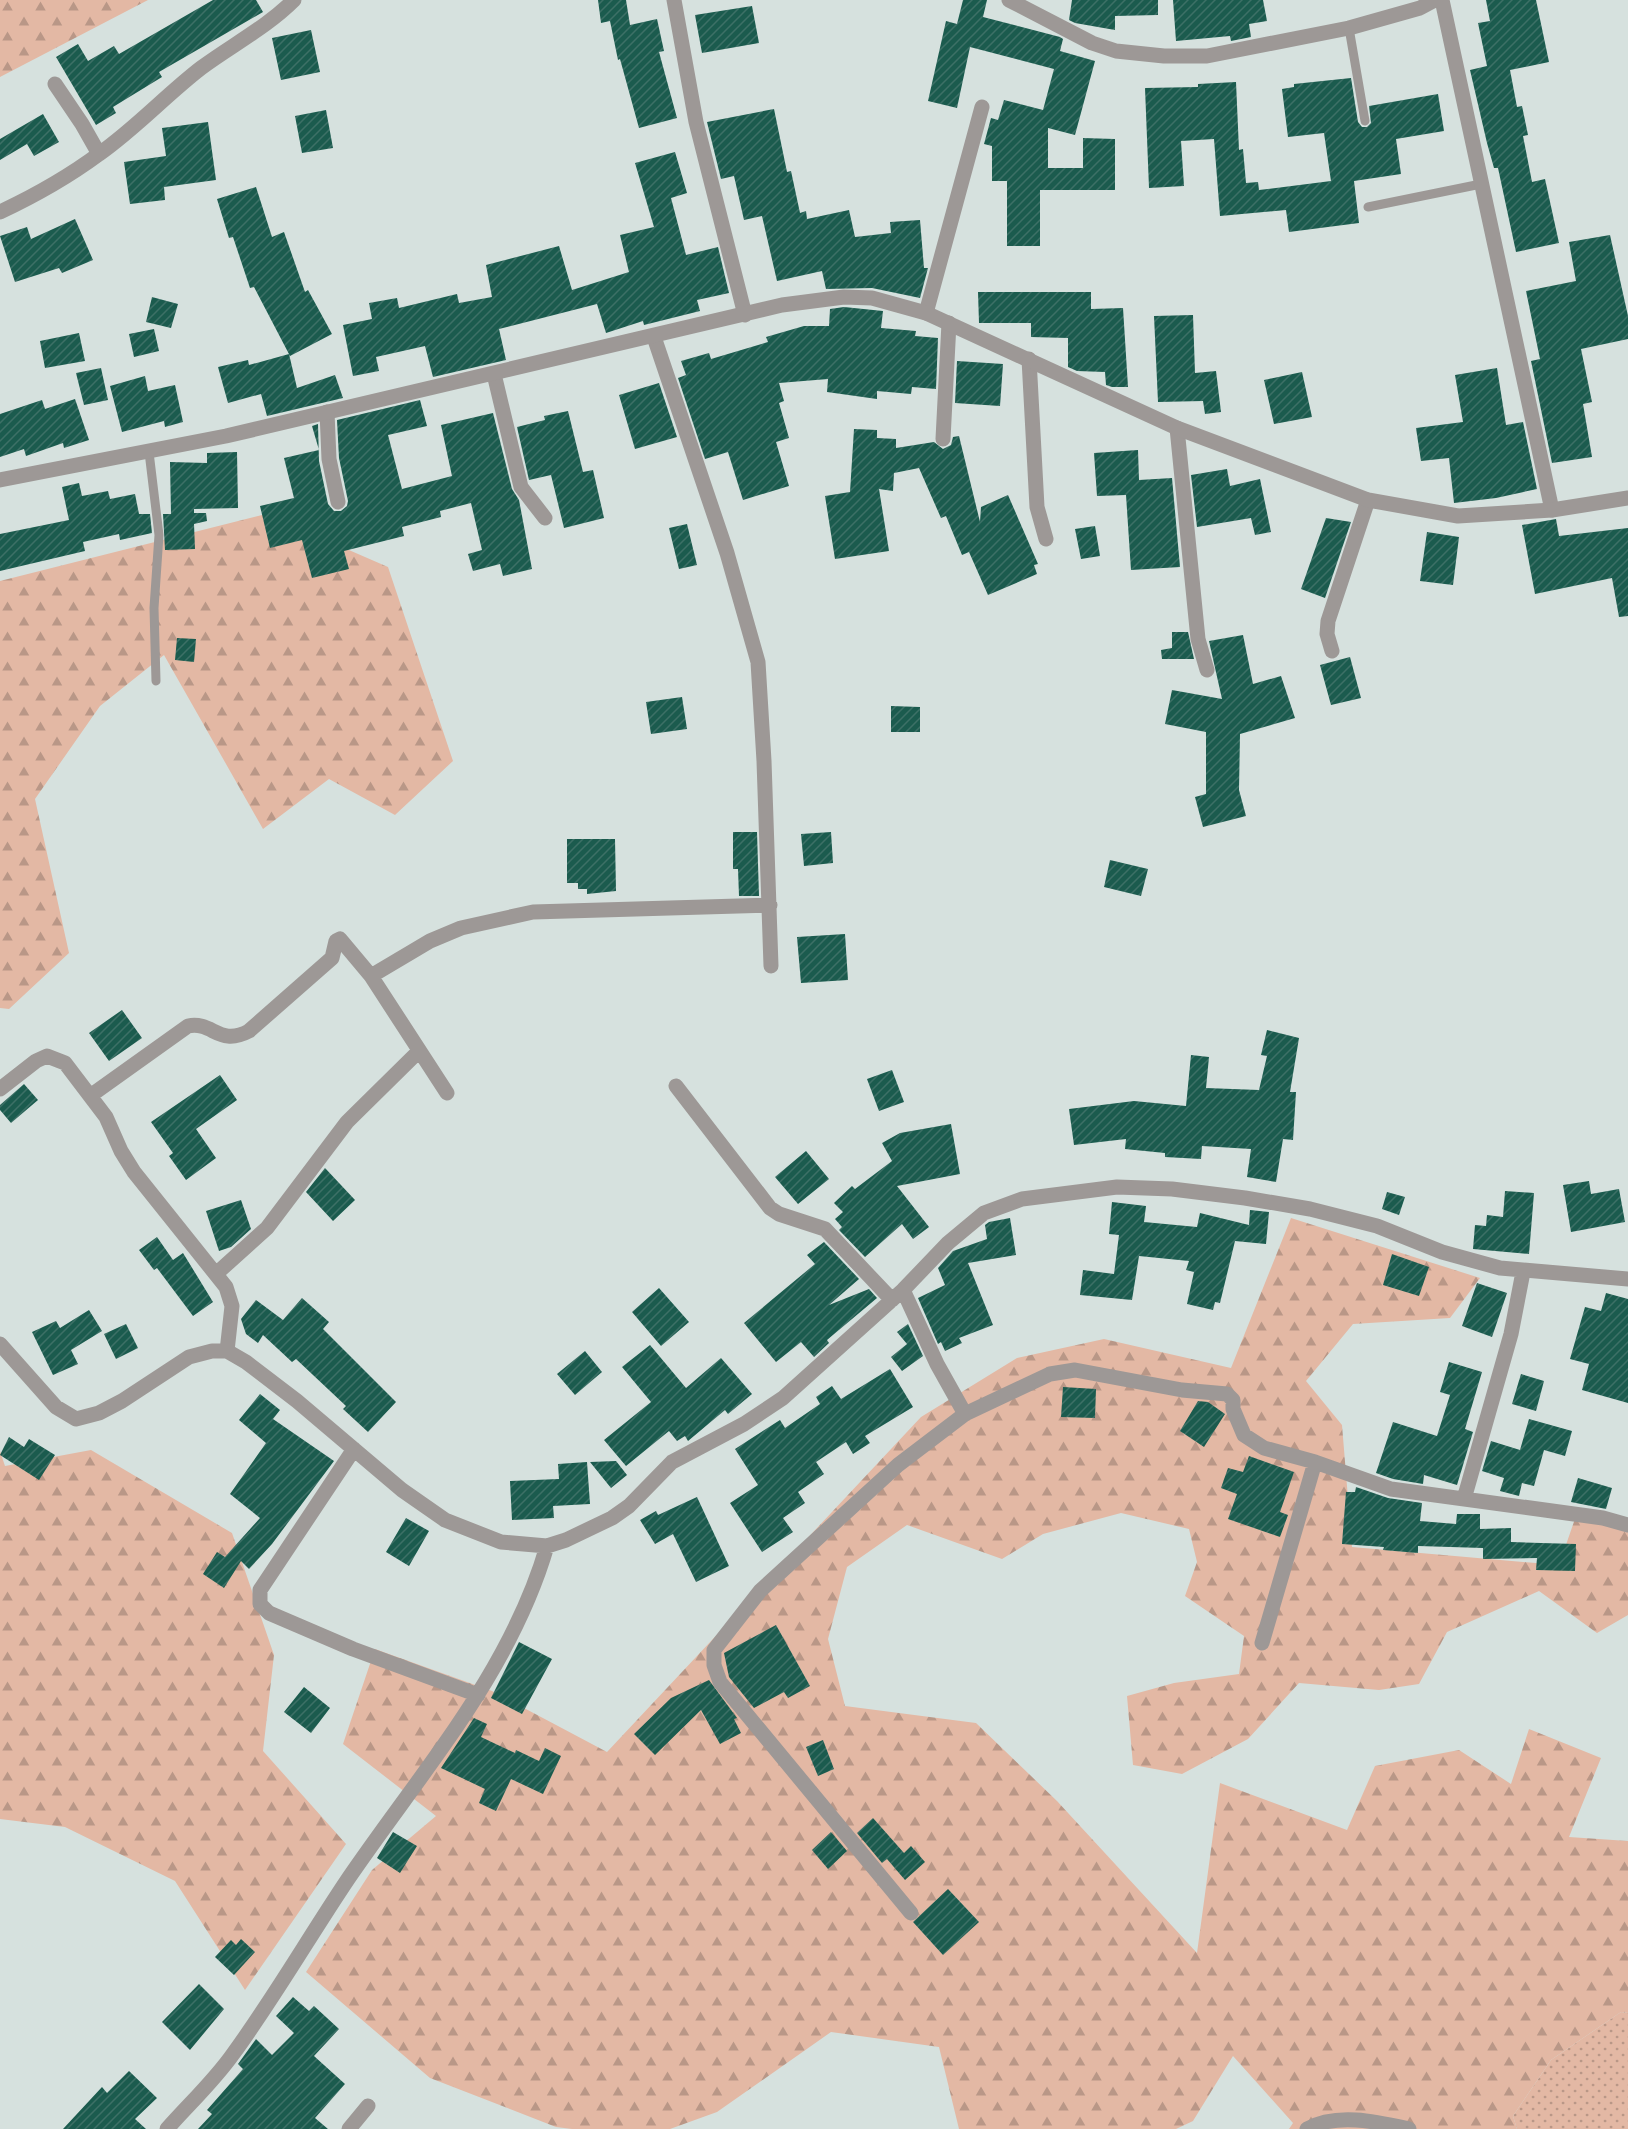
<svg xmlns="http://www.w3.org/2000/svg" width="1628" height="2129" font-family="'Zilla Slab',serif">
	<defs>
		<pattern id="grass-dots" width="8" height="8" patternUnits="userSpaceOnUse" patternTransform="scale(1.5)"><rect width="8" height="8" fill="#e3b8a4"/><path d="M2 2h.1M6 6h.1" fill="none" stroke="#b99787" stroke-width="1.8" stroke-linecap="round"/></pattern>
		<pattern id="forest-firs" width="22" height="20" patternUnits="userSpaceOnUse" patternTransform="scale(1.5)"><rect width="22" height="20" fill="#e3b8a4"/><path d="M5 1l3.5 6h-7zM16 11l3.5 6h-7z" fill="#b99787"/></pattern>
		<pattern id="building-hatch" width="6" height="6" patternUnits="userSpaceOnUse" patternTransform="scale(1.5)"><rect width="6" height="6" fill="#1b5b4e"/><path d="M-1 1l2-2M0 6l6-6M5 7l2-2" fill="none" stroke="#3d7066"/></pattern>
	</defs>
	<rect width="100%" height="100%" fill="#d6e1de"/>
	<path fill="url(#grass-dots)" d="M1621,2012L1628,2013V2129H1517L1513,2116L1551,2060Z"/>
	<path fill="url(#forest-firs)" d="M0,0H148L0,77Z
		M266,514L388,567L453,761L395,815L329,779L263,829L164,655L100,706L35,799L69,953L9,1009L0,1008V581Z
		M1291,1218L1480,1278L1450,1318L1353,1324L1306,1381L1342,1425L1352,1547L1559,1565L1577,1513L1628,1523V1615L1597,1633L1539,1591L1447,1632L1419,1684L1379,1690L1299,1683L1248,1739L1182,1774L1133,1765L1127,1696L1174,1683L1239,1674L1244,1636L1185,1596L1197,1562L1189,1529L1121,1513L1043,1534L1002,1559L907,1525L847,1567L828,1639L845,1706L976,1723L1057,1801L1197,1953L1220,1783L1347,1830L1375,1766L1459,1750L1511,1784L1529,1729L1601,1758L1569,1837L1628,1841V2013L1621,2012L1551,2060L1513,2116L1517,2129H1289L1293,2123L1233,2056L1193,2121L1176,2129H959L939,2047L831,2032L717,2112L670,2129H572L556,2127L430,2078L306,1972L372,1870L436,1816L343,1744L375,1649L492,1691L607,1752L921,1417L1017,1358L1104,1339L1231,1368Z
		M91,1450L232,1533L274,1655L263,1751L346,1844L245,1990L175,1881L65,1827L0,1819V1451L5,1466Z"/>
	<path fill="url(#building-hatch)" d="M213,0H256L263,12L159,72L162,77L113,107L116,113L96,125L56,57L78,44L88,61L114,46L119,54Z
		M598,0H626L630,25L657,19L664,51L659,52L677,118L639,128L620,59L618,60L610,21L601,23Z
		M963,0H987L983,17L1060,37L1063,39L1060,51L1095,61L1075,135L1048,128V168H1083V138L1115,139V190H1040V246H1007V181H992V146L984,144L991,118L998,120L1004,100L1043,110L1054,69L970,47L957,108L928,101L946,21L957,24Z
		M1072,0H1158V15L1115,16V30L1075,23L1069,20Z
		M1173,0H1263L1267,21L1249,24L1251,37L1231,41L1230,36L1176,41Z
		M1486,0H1536L1549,62L1510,70L1517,107L1522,106L1528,135L1523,136L1532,182L1545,179L1559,243L1516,252L1498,168H1494L1487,143L1470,70L1487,66L1478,23L1490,21Z
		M752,6L759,43L702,53L695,15Z
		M311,30L320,72L281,80L272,38Z
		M1351,78L1358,122L1362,127H1367L1371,123L1369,106L1438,94L1444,131L1396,139L1401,174L1354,181L1359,223L1289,232L1286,210L1220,216L1214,139L1181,141L1184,186L1149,188L1145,88L1198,87V84L1236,82L1239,150L1243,149L1246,183L1258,182L1259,190L1331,181L1324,133L1288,137L1282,89L1294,87V84Z
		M774,109L787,172L791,171L800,213L806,211L807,219L849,210L855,237L891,233L890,222L920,220L924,268H928L920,298L872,288L826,289L822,271L777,281L762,216L744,220L734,176L721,179L707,122Z
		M326,110L333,148L302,153L295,116Z
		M43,114L59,142L34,156L27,144L0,160V139Z
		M208,122L216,180L164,187L165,200L130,204L124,162L166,156L162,128Z
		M675,152L687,193L671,198L686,255L718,247L729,293L697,300L700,311L644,325L643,321L606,333L597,304L499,329L506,360L433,377L425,346L376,357L379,371L353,376L343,325L372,319L369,303L397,298L399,308L457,294L459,303L492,297L486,265L559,246L572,290L629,272L620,235L654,227L635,163Z
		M256,187L272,237L284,232L305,292L308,290L332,334L290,356L254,287L250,288L233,237L229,238L217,199Z
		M75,219L93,260L62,273L59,268L15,282L0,236L27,227L31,239Z
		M1610,235L1628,316V339L1581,349L1592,402L1583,404L1592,457L1552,463L1531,361L1540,359L1526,291L1576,281L1569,242Z
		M978,292H1091V309L1123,308L1128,387H1112L1106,385L1105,372L1077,371L1068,367V338L1031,337V323H979Z
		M152,297L178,304L171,328L146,322Z
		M844,307L883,311L881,328L916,331L915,336L938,338L936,389L912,387L911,394L877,391V399L827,392L828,379L779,383L784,401L779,403L789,438L776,442L789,486L743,500L728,452L705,459L678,378L686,375L681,361L709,353L711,359L768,342L766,337L804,326H829L830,309Z
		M1193,315L1195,373L1216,371L1221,412L1205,414L1203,401L1158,402L1154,316Z
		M154,329L159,351L134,357L129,334Z
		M79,333L85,361L45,368L40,341Z
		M289,354L297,388L335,375L343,398L267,416L261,394L228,403L218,367L248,360L249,365Z
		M957,361L1003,364L1000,406L955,403Z
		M101,368L108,400L84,405L76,373Z
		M1497,368L1506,425L1523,422L1537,489L1496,498L1454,503L1449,458L1421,461L1416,428L1463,422L1455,375Z
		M1302,372L1312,417L1274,424L1264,380Z
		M145,376L148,391L175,385L183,422L165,427L164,421L122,432L110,386Z
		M659,383L677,437L635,449L619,395Z
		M75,399L89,440L64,448L63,443L26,456L24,449L0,457V414L42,400L45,409Z
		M420,400L427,426L388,435L402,489L452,476L441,425L493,413L512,489L519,500L532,569L503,576L500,564L473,571L468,554L482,550L471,503L440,511L441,517L402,527L404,536L344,551L349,569L312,578L302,540L270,548L260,506L294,498L284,458L319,450L312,426L318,424L319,461L328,504L334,511H341L347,506L348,501L339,458L337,420Z
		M568,411L583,472L593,470L604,518L564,528L551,475L529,480L517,427L545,420L544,416Z
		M854,429L877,430V438L896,439V448L934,442L943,449L951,445L953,437L959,436L980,522L981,507L1008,495L1038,564L1034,565L1037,574L988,595L969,552L962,555L946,516L941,518L919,468L894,473L893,491L879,489L889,551L835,559L825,496L850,492Z
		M1138,450L1139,480L1172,478L1180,567L1131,570L1126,495L1097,496L1094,453Z
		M237,452L238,508L194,509V513H206L207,521L194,524L195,549L165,550L163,514H171L170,462L207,463V453Z
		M1227,469L1230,486L1260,479L1271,532L1255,535L1251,518L1197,527L1191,475Z
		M79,483L82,496L108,491L110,499L135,494L139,514H150L152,533L120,540L119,534L83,542L85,551L0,571V534L69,520L62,487Z
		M1326,518L1351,522L1325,598L1301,589Z
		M1556,519L1559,536L1628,528V616L1619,617L1612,578L1535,594L1522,525Z
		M687,524L697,565L679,569L669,528Z
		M1095,526L1100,556L1081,559L1075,529Z
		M1427,532L1459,537L1453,585L1420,581Z
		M1172,632H1188L1194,659H1162L1161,650L1172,648Z
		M1243,635L1253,684L1281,676L1295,718L1240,734L1239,790L1246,816L1203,827L1195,797L1206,794V732L1165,724L1172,690L1222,699L1209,641Z
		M177,638L196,639L194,662L175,660Z
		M1350,657L1361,698L1331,705L1320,665Z
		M682,697L687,729L651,734L646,702Z
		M891,706L920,707V732H891Z
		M733,832H757L759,896H739L738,869H733Z
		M831,832L833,863L804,866L801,834Z
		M567,839H615L616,891L587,894V889H578V883H567Z
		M1110,860L1148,869L1141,896L1104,887Z
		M845,934L848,980L801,983L797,937Z
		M122,1010L142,1038L109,1061L89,1033Z
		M1267,1030L1299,1038L1290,1092H1296L1293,1140L1283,1139L1276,1182L1247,1177L1251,1149L1202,1146L1201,1159L1165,1157V1153L1125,1149L1126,1139L1074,1145L1069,1109L1134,1101L1186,1106L1191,1055L1209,1057L1206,1088L1259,1090L1267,1056L1261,1055Z
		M892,1070L904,1102L879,1111L867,1079Z
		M220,1075L237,1100L196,1129L216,1158L186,1180L169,1156L173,1153L151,1122Z
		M24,1084L38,1100L11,1123L0,1110V1105Z
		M951,1124L960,1174L897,1186L929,1227L913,1239L902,1224L865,1257L839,1230L842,1227L835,1219L843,1212L834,1203L852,1186L855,1189L892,1161L882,1143L900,1133Z
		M806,1151L829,1179L798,1204L775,1177Z
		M325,1168L355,1200L333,1221L306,1192Z
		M1589,1181L1591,1194L1619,1189L1625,1222L1571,1232L1563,1185Z
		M1505,1191L1534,1193L1529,1254L1473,1249L1475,1225L1486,1226L1487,1215L1503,1217Z
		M1387,1192L1405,1197L1399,1215L1382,1209Z
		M241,1200L251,1229L231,1247L219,1251L206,1211Z
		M1112,1202L1146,1206L1144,1222L1197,1227L1200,1213L1249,1225L1250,1210L1269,1212L1266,1244L1235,1241L1220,1303L1215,1302L1213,1310L1187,1304L1194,1272L1186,1270L1189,1261L1139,1256L1132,1300L1080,1295L1083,1270L1114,1274L1119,1235L1109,1234Z
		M1010,1218L1016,1255L968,1263L993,1325L959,1338L962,1343L945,1351L941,1342L938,1344L918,1298L945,1285L938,1268L953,1251L987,1239L985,1225L989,1222Z
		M157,1237L173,1260L183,1253L213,1302L193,1316L157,1268L154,1270L139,1250Z
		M824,1242L859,1279L829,1305L869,1289L877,1298L827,1340L829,1343L814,1357L801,1342L776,1362L744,1323L815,1264L807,1255Z
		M1392,1254L1429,1267L1419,1296L1383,1285Z
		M1477,1283L1507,1293L1492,1337L1462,1326Z
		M659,1288L689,1322L661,1346L632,1312Z
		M1606,1293L1628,1299V1403L1582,1390L1589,1364L1570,1359L1585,1307L1601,1311Z
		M302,1298L329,1322L323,1329L396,1402L368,1432L343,1409L346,1406L296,1359L292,1362L263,1335L258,1343L246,1334L241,1319L256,1300L283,1320Z
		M89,1310L102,1331L71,1350L78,1364L53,1375L32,1332L56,1321L60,1328Z
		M126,1324L138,1348L116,1359L104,1334Z
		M908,1324L923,1356L902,1371L891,1357L907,1344L897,1332Z
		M650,1345L686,1388L721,1358L752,1394L728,1414L725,1410L688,1441L685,1436L677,1441L669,1431L626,1466L604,1440L651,1402L622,1367Z
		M585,1351L602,1372L575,1395L557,1374Z
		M1449,1362L1482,1372L1465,1429L1473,1432L1457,1485L1424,1475L1423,1484L1393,1479L1376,1473L1393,1422L1437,1436L1450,1395L1440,1392Z
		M890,1369L913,1407L865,1436L870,1443L853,1454L846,1442L816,1462L824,1474L798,1492L805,1503L783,1518L793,1532L762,1552L730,1503L758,1485L735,1449L780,1420L785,1428L820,1404L816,1397L832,1386L841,1399Z
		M1521,1374L1544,1381L1536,1411L1512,1404Z
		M1063,1387L1096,1389L1095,1418L1061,1417Z
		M260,1394L280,1410L273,1419L334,1461L272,1544L249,1569L241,1561L224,1588L203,1574L217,1552L225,1557L260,1518L230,1494L266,1443L239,1420Z
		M1198,1401L1208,1402L1225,1414L1204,1447L1180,1431Z
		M1529,1419L1572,1431L1565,1456L1544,1450L1534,1486L1522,1483L1519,1496L1500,1491L1504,1478L1482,1471L1491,1441L1520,1450Z
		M9,1437L24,1447L29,1439L55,1455L39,1480L0,1455Z
		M1249,1456L1294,1472L1280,1512L1288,1515L1280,1537L1228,1519L1237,1494L1221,1488L1228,1468L1243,1472Z
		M616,1461L627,1475L611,1488L590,1462Z
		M587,1462L590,1504L553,1506L554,1518L512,1520L510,1481L559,1479L558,1464Z
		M1578,1478L1612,1488L1606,1509L1571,1502Z
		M1356,1487L1388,1498L1422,1503L1420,1521L1456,1524L1457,1514H1480V1529L1511,1528V1542L1576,1544L1575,1571L1536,1570L1537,1558L1483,1559V1548L1418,1546V1553L1383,1550L1384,1547L1342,1544L1346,1492H1355Z
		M697,1497L729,1566L696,1582L673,1534L655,1544L640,1520L656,1511L658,1515Z
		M406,1518L429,1531L409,1566L386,1552Z
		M776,1625L810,1686L788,1698L784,1692L754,1708L729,1677L724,1653Z
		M519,1642L552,1659L522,1714L491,1698Z
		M709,1680L737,1718L734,1719L741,1733L720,1744L701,1710L655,1755L634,1734L671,1698Z
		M304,1687L330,1708L311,1733L284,1712Z
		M474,1718L487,1724L481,1737L515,1753L516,1750L539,1761L545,1748L561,1756L543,1794L511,1779L496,1811L479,1803L485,1789L441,1768Z
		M823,1740L834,1769L818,1776L806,1747Z
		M873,1818L904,1853L911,1846L925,1862L905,1880L887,1859L882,1863L857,1833Z
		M393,1832L417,1846L400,1873L377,1858Z
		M831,1832L847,1851L828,1869L812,1850Z
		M948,1889L979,1922L943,1955L913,1922Z
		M241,1939L255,1952L234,1975L215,1957L231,1940L236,1945Z
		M199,1984L224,2009L190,2050L162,2022Z
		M293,1997L309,2011L314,2006L339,2029L314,2056L345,2084L315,2118L328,2129H198L212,2114L207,2110L243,2069L238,2064L256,2039L272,2055L294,2033L276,2016Z
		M129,2071L157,2098L135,2119L146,2129H63L102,2087L107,2093Z"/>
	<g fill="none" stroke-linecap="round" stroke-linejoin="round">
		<path stroke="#9d9896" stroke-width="9" d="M1349,28L1365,121
			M1368,207L1481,184
			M149,452L159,535L154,608L156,681"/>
		<path stroke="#9d9896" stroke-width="15" d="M674,0L696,122L745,315
			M1009,0L1092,43L1116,51L1164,56H1207L1349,28L1420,8L1435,0
			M1442,0L1552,510
			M55,84L82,124L99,154
			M0,212C34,196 68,177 99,154C136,128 166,95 201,68C232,45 267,27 294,0
			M926,313L982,107
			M654,337L727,553L758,662L764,761L771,966
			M1029,359L1037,507L1046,539
			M494,374L521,487L545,518
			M327,412L329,459L338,502
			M1177,428L1198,639L1207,670
			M943,439L949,323
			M1332,651L1327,634L1328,621L1368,500
			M371,976L430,941L461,928L533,912L770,905
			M676,1086L770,1208L779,1214L825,1229L892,1300
			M0,1089L36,1061L47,1056L65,1063L106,1117L121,1151L134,1172L226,1287L232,1306L227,1351
			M90,1096L188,1026C213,1021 219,1047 249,1031L332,958L336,941L340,939L371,976L447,1093
			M217,1273L267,1228L347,1122L419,1051
			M903,1290L937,1364L965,1414
			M0,1344L56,1407L76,1419L99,1413L122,1401L189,1357L212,1351H227L246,1362L297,1401L402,1490L445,1520L501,1542L547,1546L566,1540L612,1518L629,1506L672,1462L744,1424L783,1398L903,1290L948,1243L984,1213L1022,1199L1117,1187L1172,1189L1245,1198L1310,1209L1377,1226L1442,1252L1500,1268L1628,1279
			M354,1449L260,1590V1604L269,1613L353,1649L478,1695
			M1464,1499L1511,1334L1523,1272
			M1262,1643L1315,1462
			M911,1913L720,1682L714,1665V1650L760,1591L898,1465L965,1414L1050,1374L1075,1370L1182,1390L1227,1394L1233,1400V1409L1244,1435L1264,1448L1315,1462L1391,1489L1603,1518L1628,1525
			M167,2129C189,2104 214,2081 233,2054C274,1998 309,1937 348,1879C421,1772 510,1673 547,1546
			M349,2129L368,2106
			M1307,2129C1337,2112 1378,2122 1409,2129"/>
		<path stroke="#9d9896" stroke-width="15" d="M0,480L226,436L782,305L844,297L872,298L926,313L1177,428L1368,500L1458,516L1552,510L1628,498"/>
	</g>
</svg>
